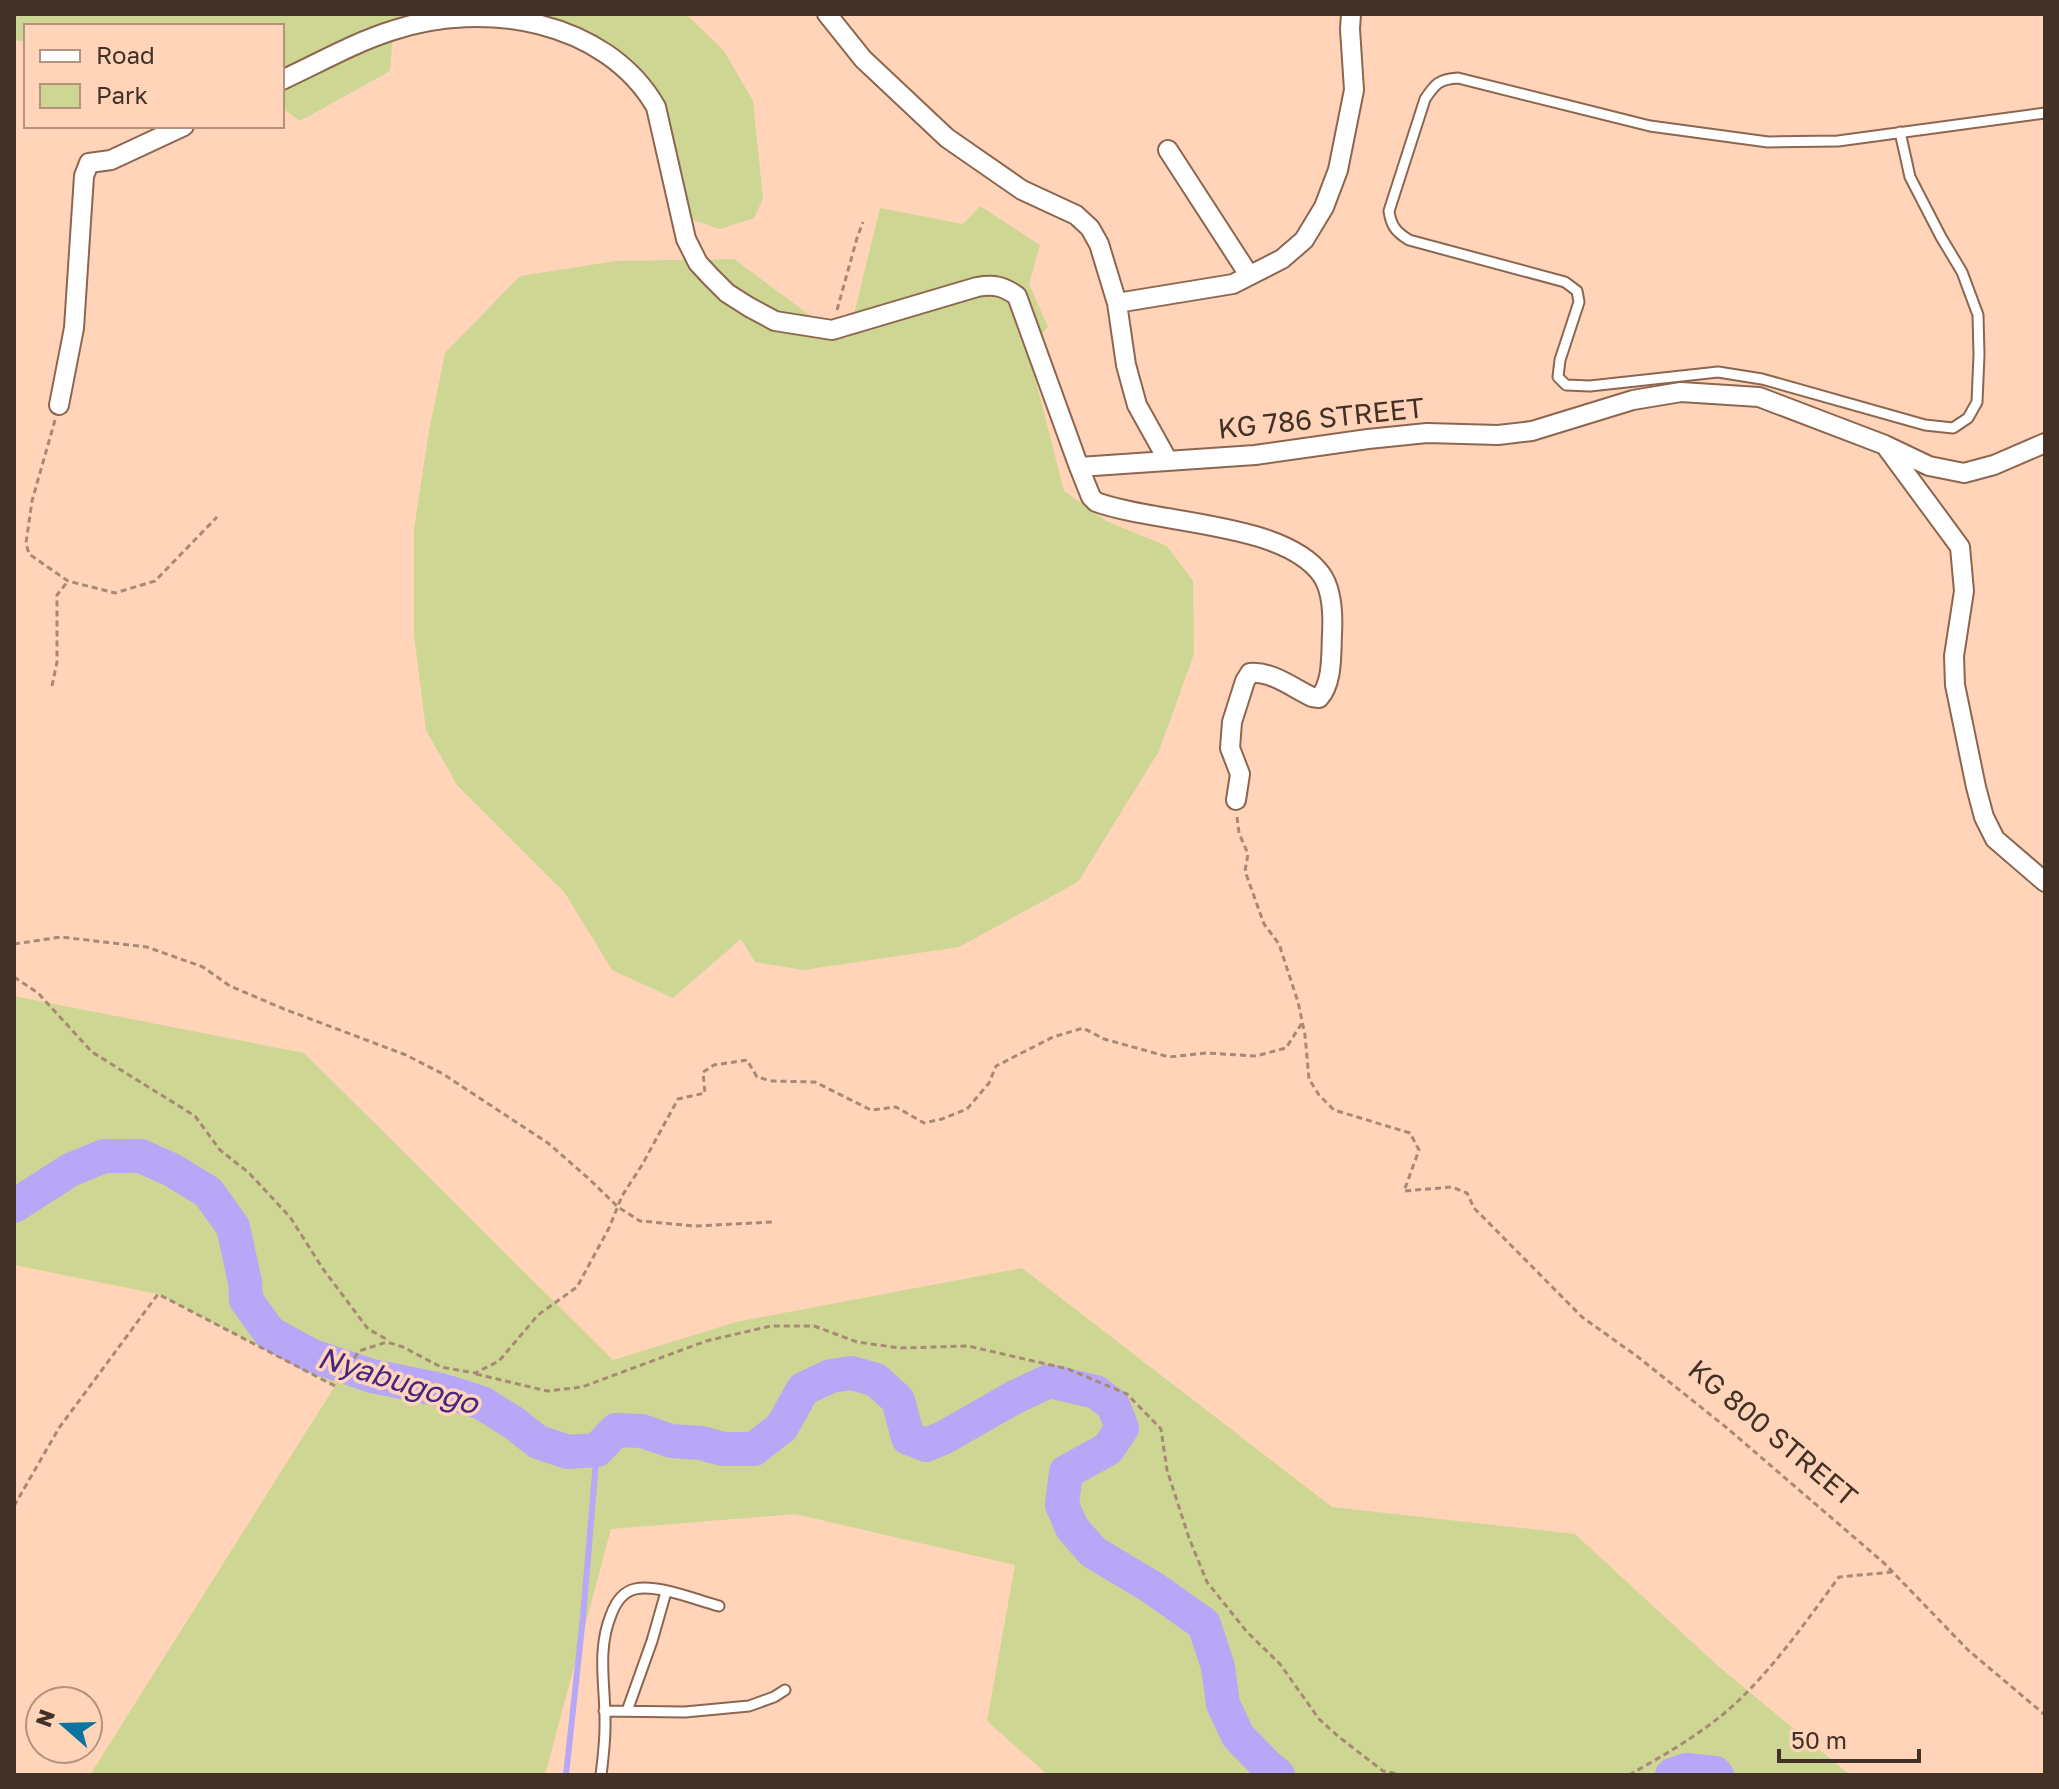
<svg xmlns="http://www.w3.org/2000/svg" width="2059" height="1789" font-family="'Golos Text',sans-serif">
	<rect width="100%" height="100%" fill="#ffd4b9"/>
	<path fill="#ced693" d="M14,14H421L394,22L390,71L300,121L282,108V26H26V42L14,40Z
		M530,14H686L724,51L753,101L763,199L754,218L720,229L690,219L664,100L645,75L576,26Z
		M980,206L1040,245L1029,284L1048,327L1028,350L1064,491L1106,521L1167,546L1193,581L1194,654L1159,751L1078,882L959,947L803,970L755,962L741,939L673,998L612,970L565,893L457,785L426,730L414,635V529L429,431L445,353L520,276L616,261L734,259L804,311L848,339L880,208L963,224Z
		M14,996L304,1053L613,1360L736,1322L1022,1268L1332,1507L1575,1534L1718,1666L1850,1775H1048L987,1721L1015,1565L795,1514L611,1529L545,1775H90L335,1386L158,1294L14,1265Z"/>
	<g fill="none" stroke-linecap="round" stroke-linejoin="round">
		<path stroke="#b8a7f7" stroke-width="6" d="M566,1775L583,1617L597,1450"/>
		<path stroke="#b8a7f7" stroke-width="34" d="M14,1206L70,1170L104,1156H141L172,1170L208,1192L233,1227L245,1282L246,1300L270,1333L310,1355L372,1376L441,1390L482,1403L514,1423L538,1442L568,1452L597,1450L616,1430L642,1431L671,1441L701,1443L723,1449H754L782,1427L803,1389L831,1376L852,1373L876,1380L898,1400L908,1438L926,1445L943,1438L1015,1397L1049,1381L1096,1392L1113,1405L1122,1428L1108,1449L1066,1472L1062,1505L1072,1528L1093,1552L1153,1588L1204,1624L1218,1667L1223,1704L1238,1736L1266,1765L1278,1775
			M1672,1775L1687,1770L1715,1773L1717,1775"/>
		<g stroke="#8c664e" stroke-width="13">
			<path id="service" d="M1900,132L1910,177L1941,237L1962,272L1978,315L1979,355L1977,402L1968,418L1953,428L1925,425L1762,379L1718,372L1590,386L1566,385L1558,377L1560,360L1579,302L1577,291L1565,282L1409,240C1396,232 1391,226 1389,211L1425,99C1435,84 1439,79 1458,78L1650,126L1768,142L1838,141L2045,113
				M604,1711L685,1712L749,1706L774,1697L785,1690
				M627,1711L652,1641L666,1592
				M601,1775C603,1759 605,1742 605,1726C606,1688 596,1652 611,1615C615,1604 622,1592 635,1589C658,1584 696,1600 719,1606"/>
		</g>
		<g stroke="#8c664e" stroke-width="22">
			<path id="minor" d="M827,14L863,59L947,138L1022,190L1076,215L1090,228L1099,244L1117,303L1126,365L1137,405L1167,459
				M282,80C319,63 355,42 394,30C483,0 606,20 656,107L686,239L698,263L711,277L727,293L749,307L775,321L832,330L977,287C994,284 1003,286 1017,296L1079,467L1091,497L1096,502C1157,524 1283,522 1321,574C1332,589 1333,616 1332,634C1331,654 1333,683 1319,698L1312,697C1293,688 1272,671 1250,673L1245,681L1232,722L1230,748L1240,774L1236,800
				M1168,150L1249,275
				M1117,303L1233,284L1282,259L1304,240L1324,207L1338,170L1354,90L1350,29L1351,14
				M59,405L74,328L84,176L89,163L111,160L184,126
				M1887,448L1960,547L1964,591L1954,656L1955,685L1976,787L1984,817L1995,839L2045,882
				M1079,467L1255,455L1368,439L1427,433L1498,435L1532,431L1633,400L1681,392L1759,397L1885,445L1929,466L1964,473L1994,465L2045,443"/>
		</g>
		<path stroke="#a88976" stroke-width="3" stroke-dasharray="6 4" stroke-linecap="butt" d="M837,310L857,238L863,222
			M55,420L32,501L26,543L29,554L68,581L115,593L155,581L217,517
			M52,686L57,662V595L68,581
			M1237,817L1239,833L1248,854L1245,871L1264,924L1279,944L1298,1002L1305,1035L1309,1079L1319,1095L1334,1110L1410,1133L1419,1150L1404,1191L1452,1187L1467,1193L1474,1208L1582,1317L1638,1357L1727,1428L1884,1563L1968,1650L2045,1715
			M14,944L61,937L147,947L203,967L230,986L284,1009L406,1055L443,1074L548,1143L588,1178L618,1207L640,1221L695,1226L773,1222
			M14,977L38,993L92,1052L195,1116L220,1150L249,1173L290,1217L323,1269L368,1329L388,1340
			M476,1374L547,1391L582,1387L706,1341L771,1326H814L857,1342L900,1348L968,1346L1068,1369L1127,1394L1161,1429L1167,1470L1189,1538L1207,1582L1247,1632L1280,1664L1319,1719L1339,1737L1383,1771L1403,1775
			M14,1506L59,1428L158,1294L335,1386L359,1351L387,1342L403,1347L441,1367L475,1373L499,1361L538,1315L577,1287L609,1228L622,1196L642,1165L678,1099L705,1093L703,1072L714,1065L747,1060L757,1077L772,1081L815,1082L871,1110L896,1107L924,1123L942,1119L967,1109L989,1083L996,1066L1053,1037L1083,1028L1104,1039L1169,1057L1206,1053L1256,1056L1286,1048L1302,1023
			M1629,1775C1666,1754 1705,1732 1737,1702C1776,1665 1807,1620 1839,1577L1892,1572"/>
		<use href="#service" stroke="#fff" stroke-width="9"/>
		<use href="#minor" stroke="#fff" stroke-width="18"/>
	</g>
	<g text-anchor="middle" stroke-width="7" stroke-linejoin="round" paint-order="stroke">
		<g font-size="28" fill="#413126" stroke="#ffd4b9">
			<text transform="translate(1321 418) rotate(-6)" y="10">KG 786 STREET</text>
			<text transform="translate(1773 1433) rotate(40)" y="10">KG 800 STREET</text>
		</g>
		<g font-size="30" font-style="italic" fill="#452781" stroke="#ffd4b9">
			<text transform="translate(398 1381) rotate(17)" y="10">Nyabugogo</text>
		</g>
	</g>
	<rect width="2059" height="1789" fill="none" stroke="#413126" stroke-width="32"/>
	<rect x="24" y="24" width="260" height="104" fill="#ffd4b9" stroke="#b3937e" stroke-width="2"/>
	<rect x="40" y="50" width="40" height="12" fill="#ffffff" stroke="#b3937e" stroke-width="2"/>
	<text x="96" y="64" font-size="24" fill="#413126">Road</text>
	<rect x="40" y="84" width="40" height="24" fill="#ced693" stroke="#b3937e" stroke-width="2"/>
	<text x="96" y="104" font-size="24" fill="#413126">Park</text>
	<g transform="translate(64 1725) rotate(290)"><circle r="38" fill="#ffd4b9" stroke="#b3937e" stroke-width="2"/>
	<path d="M0-6L14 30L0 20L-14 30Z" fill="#0775a0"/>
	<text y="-12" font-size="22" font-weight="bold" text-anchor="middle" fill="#413126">N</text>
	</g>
	<path d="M1779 1749v12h140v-12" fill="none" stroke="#413126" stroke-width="4"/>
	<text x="1791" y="1749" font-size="24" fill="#413126" stroke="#ffd4b9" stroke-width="6" paint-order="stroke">50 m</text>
</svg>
